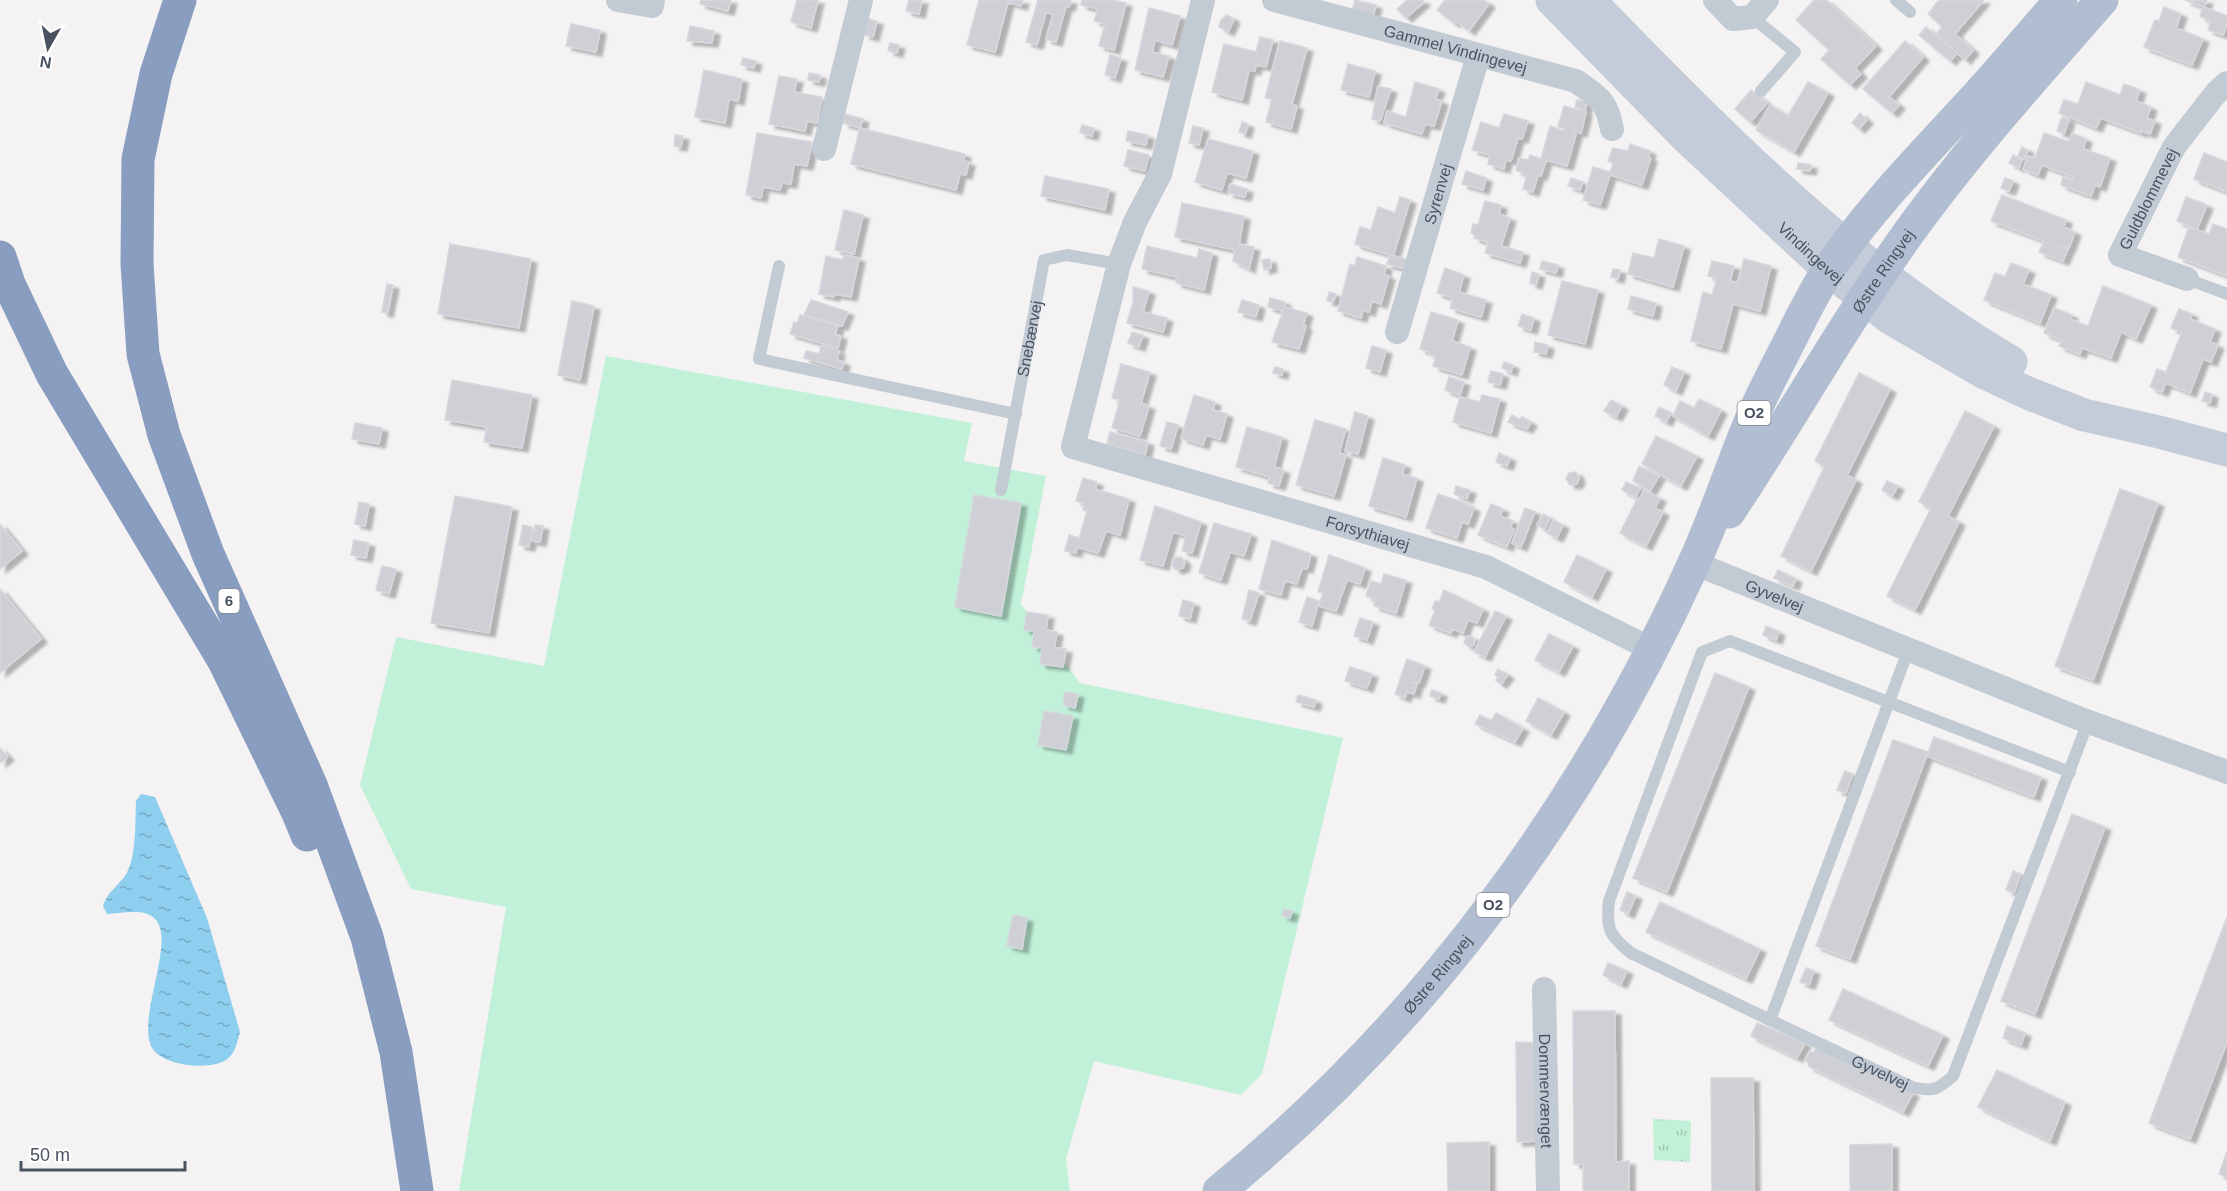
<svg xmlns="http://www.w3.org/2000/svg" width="2227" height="1191" font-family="Helvetica,sans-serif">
	<defs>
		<pattern id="park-tufts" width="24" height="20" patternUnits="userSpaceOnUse" patternTransform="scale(1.5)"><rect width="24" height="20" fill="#c1f1d9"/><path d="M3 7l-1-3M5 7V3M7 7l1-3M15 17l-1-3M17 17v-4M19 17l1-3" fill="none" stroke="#9fc6b3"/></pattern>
		<pattern id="water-ripples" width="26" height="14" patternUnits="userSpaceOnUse" patternTransform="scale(1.5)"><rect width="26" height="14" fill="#8eceee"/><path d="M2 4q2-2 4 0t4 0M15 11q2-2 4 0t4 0" fill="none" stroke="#76aac4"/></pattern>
		<filter id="shadow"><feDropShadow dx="6" dy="4" stdDeviation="1.5" flood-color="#0004"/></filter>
	</defs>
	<rect width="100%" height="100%" fill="#f4f2f2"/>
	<path fill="url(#park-tufts)" d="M1653,1119L1691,1121L1690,1162L1654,1160Z"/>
	<path fill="#c1f1d9" d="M606,356L972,423L964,461L1046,476L1021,604L1080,683L1343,738L1262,1074L1241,1095L1094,1061L1066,1159L1070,1191H459L506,907L411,889L360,785L396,637L544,666Z"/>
	<path fill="url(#water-ripples)" d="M141,794L155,797L207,918L240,1032C237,1042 236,1053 226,1060C209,1071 160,1066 151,1046C138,1015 175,942 156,920C145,907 121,914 107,914L103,906C107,892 117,887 125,876C137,858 135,822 136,801Z"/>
	<path fill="#ced0d6" stroke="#d6d7dd" stroke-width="1.5" filter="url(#shadow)" d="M701,0H731L728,11L700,4Z
		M797,0H818L811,28L791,22Z
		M909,0H922L919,14L906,11Z
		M979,0H1023L1021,6L1008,2L995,52L967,45Z
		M1038,0H1071L1069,7L1066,6L1056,42L1046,39L1053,15L1046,12L1037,45L1026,42Z
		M1082,0H1113L1126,3L1114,50L1099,46L1105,24L1094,21L1098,9L1081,5Z
		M1355,0L1376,5L1373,16L1352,11Z
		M1407,0H1422L1424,2L1406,18L1397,9Z
		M1445,0H1484L1489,4L1469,31L1456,21L1454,23L1437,10Z
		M1814,0H1826L1876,46L1855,68L1861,74L1850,85L1821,59L1829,50L1796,20Z
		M1939,0H1984L1955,34L1973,50L1965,60L1936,34L1942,27L1928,14Z
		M2185,0H2207L2204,7L2227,16V24L2223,35L2208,30L2211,21L2200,16L2203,7Z
		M2164,7L2181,14L2176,28L2203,39L2192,65L2144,47L2155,20L2159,21Z
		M1149,8L1180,16L1172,45L1155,40L1152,52L1169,56L1163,77L1135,70Z
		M1227,15L1234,19L1228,32L1219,27L1221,20Z
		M868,19L877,21L873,37L864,35Z
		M571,24L600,30L596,52L566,46Z
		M690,26L714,31L712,43L687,41Z
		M1926,27L1957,53L1950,61L1919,35Z
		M1260,37L1273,40L1266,67L1256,65L1255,71L1249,70L1242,100L1212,92L1224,44L1256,52Z
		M1280,41L1307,48L1292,104L1297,106L1291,129L1266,122L1272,99L1265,98Z
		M1905,41L1923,57L1889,97L1899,105L1892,113L1863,89Z
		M890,43L899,45L897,53L888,51Z
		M1110,55L1121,58L1115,78L1105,75Z
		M743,58L756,61L754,68L741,65Z
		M1348,64L1375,71L1369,97L1341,90Z
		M704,70L742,79L738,101L729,99L725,123L695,117Z
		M809,73L820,75L819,82L808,80Z
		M779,76L797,79L794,92L822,97L817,123L807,121L805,131L769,124Z
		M1415,82L1439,89L1435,99L1442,101L1434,126L1425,124L1422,134L1384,123L1387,111L1406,117Z
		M1808,82L1828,93L1794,152L1756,130L1770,105L1788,116Z
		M2086,82L2120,95L2124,84L2140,90L2136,101L2151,107L2147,118L2155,121L2150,134L2141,131V133L2101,118L2096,128L2059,113L2064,100L2078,104Z
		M1378,86L1391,89L1380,121L1372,119Z
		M1751,90L1767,103L1750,122L1735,109Z
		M1577,100L1587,102L1585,110L1575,107Z
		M1564,106L1586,112L1581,133L1573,131L1576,134L1567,166L1546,160L1541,176L1538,175L1533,192L1523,189L1527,175L1516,170L1519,158L1528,160L1530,155L1541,159L1550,126L1564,131L1565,128L1558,127Z
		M1860,113L1867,120L1859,129L1852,123Z
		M845,114L863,119L860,128L843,123Z
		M1504,114L1528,121L1522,139L1518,138L1511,161L1506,160L1504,169L1488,164L1490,155L1472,150L1481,122L1499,128Z
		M2062,117L2069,120L2064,134L2057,131Z
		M1242,122L1248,124L1245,134L1239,132Z
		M1082,125L1094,128L1092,136L1080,133Z
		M1193,126L1203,128L1199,145L1189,143Z
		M860,128L965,154L963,161L969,162L966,175L960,174L956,190L851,164Z
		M1128,131L1148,135L1146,145L1126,141Z
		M757,133L812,142L807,166L794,164L791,184L782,183L780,190L763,187L761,198L746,195Z
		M2044,133L2069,142L2072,133L2086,139L2083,149L2110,158L2100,187L2095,185L2091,196L2061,185L2063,177L2072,180L2074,177L2042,165L2038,175L2023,169L2028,156L2035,158Z
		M675,135L683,136L681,147L674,146Z
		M1208,139L1253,151L1246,178L1227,173L1222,190L1195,182Z
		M1630,144L1650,151L1648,157L1651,158L1642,185L1610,175L1600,205L1583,200L1593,167L1610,172L1613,163L1608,161L1613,148L1628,151Z
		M2022,147L2028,150L2024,159L2018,156Z
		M1128,150L1149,155L1145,171L1124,166Z
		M2204,153L2227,162V192L2194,179Z
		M2013,155L2022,160L2019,168L2009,163Z
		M1798,163L1811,165L1810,171L1797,169Z
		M1466,171L1486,178L1483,190L1462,184Z
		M1045,176L1109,189L1105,210L1041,196Z
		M1571,178L1583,182L1580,190L1568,186Z
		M2005,178L2013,181L2009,191L2001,188Z
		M1230,184L1247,189L1245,197L1228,193Z
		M2002,195L2066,220L2064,227L2075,232L2069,248L2057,245L2068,249L2063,261L2039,252L2044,241L1991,221Z
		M1400,197L1410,200L1394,254L1391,255L1408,260L1405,269L1387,264L1390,255L1355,244L1360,227L1371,230L1378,207L1395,213Z
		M2186,197L2207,205L2197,229L2177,221Z
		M1485,201L1501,205L1499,214L1510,218L1501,246L1523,252L1520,263L1485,253L1488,242L1474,238L1475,235L1471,233L1473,224L1478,225Z
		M1182,203L1244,216L1239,244L1254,247L1249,269L1233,261L1235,250L1175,237Z
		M844,210L863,215L854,254L835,250Z
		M2213,224L2227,229V276L2178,257L2189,227L2209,234Z
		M1659,239L1684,246L1673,287L1628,274L1633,253L1654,258Z
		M450,244L531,259L519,328L438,314Z
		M1147,246L1197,258L1199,249L1212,253L1204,290L1176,283L1177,277L1142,269Z
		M844,255L859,258L851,297L834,294V297L819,294L826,256L843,260Z
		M1357,257L1386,266L1384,275L1389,276L1381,304L1372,301L1369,312L1363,310L1361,318L1338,311L1350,264L1355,266Z
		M1270,259L1271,268L1264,270L1262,260Z
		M1744,259L1771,266L1760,311L1733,304L1721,349L1691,341L1703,292L1712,295L1717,278L1708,276L1712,261L1734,266L1730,281L1738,283Z
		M1542,261L1558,265L1556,273L1540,269Z
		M2011,263L2029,270L2023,284L2051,295L2040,323L1984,300L1995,273L2005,277Z
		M1445,268L1464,275L1459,292L1486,300L1481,317L1450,308L1453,298L1437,293Z
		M1613,269L1620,270L1618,279L1611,277Z
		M1532,272L1539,274L1536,285L1530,283Z
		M1562,281L1598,290L1585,344L1548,335Z
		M387,284L393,285L387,313L382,312Z
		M2103,286L2151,305L2136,339L2121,332L2111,358L2082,348L2080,354L2059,346L2062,340L2044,333L2054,308L2072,315L2070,319L2088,326Z
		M1133,287L1149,291L1143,312L1167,318L1163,332L1127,323L1133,302Z
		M1329,292L1336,294L1333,302L1327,301Z
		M1631,296L1656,303L1653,316L1628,309Z
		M1270,298L1285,302L1284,307L1307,313L1303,325L1306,326L1299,349L1272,342L1283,311L1268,307Z
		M811,300L848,312L842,326L804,315Z
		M1242,300L1259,305L1256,317L1238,312Z
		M572,301L594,306L580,380L558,375Z
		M2179,309L2192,314L2190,319L2215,329L2210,342L2218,345L2211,362L2203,359L2190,393L2166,383L2162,392L2150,387L2157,369L2166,372L2182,332L2171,328Z
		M1431,312L1458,320L1452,341L1470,347L1462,375L1433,366L1436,357L1429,355L1430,352L1420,349Z
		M1522,314L1534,318L1531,330L1518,326Z
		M800,315L838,326L835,334L841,336L838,348L790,334L794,322L797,323Z
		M1132,332L1143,335L1139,347L1128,343Z
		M1535,342L1548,345L1546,354L1534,352Z
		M821,346L839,351L837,360L844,362L842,369L804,358L806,351L819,354Z
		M1372,346L1386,350L1380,372L1366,368Z
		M1504,362L1513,365L1511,372L1502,368Z
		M1121,364L1150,372L1141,403L1149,406L1140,436L1112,428L1120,400L1112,398Z
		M1275,367L1283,369L1282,375L1273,373Z
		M1672,367L1684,372L1676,391L1664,385Z
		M1491,371L1503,374L1500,385L1488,382Z
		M1859,373L1890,389L1847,475L1856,480L1811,571L1781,556L1825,466L1815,461Z
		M1449,377L1464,382L1460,395L1445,390Z
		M452,380L532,395L522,448L484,442L487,427L445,420Z
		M2205,392L2212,394L2210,403L2202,401Z
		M1194,395L1215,402L1213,410L1227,414L1220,439L1206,435L1203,445L1181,438Z
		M1482,395L1500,399L1491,433L1453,422L1460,397L1480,402Z
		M1699,399L1721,410L1708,436L1673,416L1680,401L1694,408Z
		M1611,400L1622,406L1616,417L1604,411Z
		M1659,407L1671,413L1666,422L1655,416Z
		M1965,411L1994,426L1948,516L1959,522L1915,610L1887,596L1931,508L1919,502Z
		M1355,412L1368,416L1358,454L1345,451Z
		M1512,415L1520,420L1522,417L1531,422L1527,429L1508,422Z
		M1315,420L1346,429L1339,453L1346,455L1334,496L1296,485Z
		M1167,422L1178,425L1171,449L1160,446Z
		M355,423L382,428L379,444L352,439Z
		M1247,427L1282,437L1274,467L1284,470L1279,486L1268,483L1270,477L1236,467Z
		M1110,432L1148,442L1145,455L1107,444Z
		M1656,436L1697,456L1681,486L1642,464Z
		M1499,453L1510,458L1507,466L1496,462Z
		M1383,458L1405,465L1402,474L1417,478L1406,517L1369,506Z
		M1639,466L1659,476L1650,491L1633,481Z
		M1576,472L1579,478L1577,484L1570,485L1566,479L1569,473Z
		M1083,478L1097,482L1095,489L1129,499L1120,535L1106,531L1098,553L1077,547L1076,553L1065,551L1069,535L1079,538L1087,511L1083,510L1085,503L1076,501Z
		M1887,481L1898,486L1892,496L1882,490Z
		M1626,482L1640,488L1636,497L1622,490Z
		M1456,486L1470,490L1467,499L1454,494Z
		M2120,489L2158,503L2093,680L2055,666Z
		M1644,490L1660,498L1655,508L1663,512L1646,546L1620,533L1637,499L1639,500Z
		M1438,494L1468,504V506L1474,508L1468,524L1462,522L1457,538L1426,528Z
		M974,495L1021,503L1001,616L955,607Z
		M455,496L512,507L489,633L431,623Z
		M359,502L369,504L365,526L355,524Z
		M1491,504L1503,509L1500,516L1513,521L1510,528L1514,529L1507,547L1478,535Z
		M1155,506L1201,522L1192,553L1182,551L1186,536L1173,532L1163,566L1140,560Z
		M1525,508L1535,512L1521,547L1512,543Z
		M1543,514L1550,518L1545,529L1537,525Z
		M1553,520L1563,525L1557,538L1547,533Z
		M1214,523L1251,534L1244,556L1230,552L1221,580L1199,573Z
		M0,524L22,551L0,569Z
		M523,525L532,527L529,547L519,545Z
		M535,525L543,526L540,542L532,541Z
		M354,540L369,543L366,558L351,555Z
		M1272,540L1311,554L1307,569L1302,568L1297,584L1285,581L1281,595L1259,589Z
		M1329,555L1365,568L1360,584L1347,580L1336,611L1319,606L1323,593L1318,592Z
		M1577,555L1606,569L1592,597L1564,582Z
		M1181,557L1185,562L1183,568L1176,570L1172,565L1174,558Z
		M382,566L396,569L389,594L376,590Z
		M1778,570L1796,579L1793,586L1774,578Z
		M1384,574L1406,580L1396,613L1374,606L1376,599L1366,596L1371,581L1381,584Z
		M0,589L41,639L0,673Z
		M1249,590L1259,593L1250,621L1242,619Z
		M1444,590L1483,609L1477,623L1468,620L1463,633L1453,629L1451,633L1429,625L1435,610L1432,609L1435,601L1439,602Z
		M1307,597L1319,601L1312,626L1299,622Z
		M1183,600L1194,603L1190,619L1179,616Z
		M1495,611L1506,616L1485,657L1474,652Z
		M1027,612L1048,615L1046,630L1057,632L1054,648L1066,649L1063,667L1040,664L1042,648L1032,647L1034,631L1024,630Z
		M1360,618L1373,622L1367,640L1354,636Z
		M1766,626L1779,632L1776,640L1763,635Z
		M1549,634L1573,646L1559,672L1535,660Z
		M1471,636L1475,639L1474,645L1468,646L1464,643L1466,637Z
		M1407,659L1425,666L1419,683L1411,682L1417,684L1414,694L1407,692L1405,698L1395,694Z
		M1350,667L1372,674L1367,688L1345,681Z
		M1498,669L1508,675L1501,684L1496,681L1498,677L1495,675Z
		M1715,673L1749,687L1667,892L1633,878Z
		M1432,690L1441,693L1439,699L1430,696Z
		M1065,692L1078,694L1075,708L1063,705Z
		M1298,695L1316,700L1314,707L1296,702Z
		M1538,698L1564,712L1551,735L1526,721Z
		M1044,711L1073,716L1066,750L1038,745Z
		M1496,713L1523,728L1515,742L1475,724L1480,715L1491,721Z
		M1934,737L2041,777L2034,797L1927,756Z
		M1893,740L1928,752L1850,959L1816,946Z
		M0,748L8,757L0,763Z
		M1845,771L1853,774L1846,793L1837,790Z
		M2072,814L2105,827L2035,1014L2001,1001Z
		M2013,871L2021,874L2014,893L2006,890Z
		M1627,892L1636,896L1628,914L1620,910Z
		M1660,902L1760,949L1746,979L1646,932Z
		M1284,909L1292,911L1290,918L1282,916Z
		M1013,915L1027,918L1022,949L1007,946Z
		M2227,917V1042L2190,1139L2149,1123Z
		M1608,963L1627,971L1621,984L1603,975Z
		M1806,968L1814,971L1809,985L1800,982Z
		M1843,989L1943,1035L1928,1066L1829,1020Z
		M1573,1011H1615L1616,1162L1629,1161V1191H1583V1164H1574Z
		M1757,1023L1805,1043L1797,1058L1751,1036Z
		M2007,1026L2025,1033L2021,1045L2003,1038Z
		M1516,1042L1535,1043L1536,1141L1517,1142Z
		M1816,1047L1913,1093L1903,1112L1808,1066L1809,1063L1805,1061L1810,1051L1813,1053Z
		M1997,1070L2065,1102L2050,1141L1978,1107Z
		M1711,1078H1753L1754,1191H1712Z
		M1489,1142V1191H1448L1447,1143Z
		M1892,1144V1191H1850V1145Z
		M2227,1151V1177L2219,1174Z"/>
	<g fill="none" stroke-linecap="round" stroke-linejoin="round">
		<g stroke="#c2cad3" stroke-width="12">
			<path d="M1896,0L1910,12"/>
			<path d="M1752,17L1795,52L1761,91"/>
			<path d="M779,266L759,359L1016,414"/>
			<path d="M2187,279L2227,294"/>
			<path id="s1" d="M1001,490L1044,260L1067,255L1119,264"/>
			<path id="s2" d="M1908,651L1770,1020L1912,1087C1933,1092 1937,1090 1953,1076L2088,722"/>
			<path d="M1770,1020L1631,953C1609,935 1606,929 1609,901L1702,652L1730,641L2070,772"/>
		</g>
		<g stroke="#c2cad3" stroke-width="24">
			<path d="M618,0L652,6L653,0"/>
			<path id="s3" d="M1203,0L1160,174L1135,222L1119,264L1073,447L1486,567L1651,649"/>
			<path id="s4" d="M1274,0L1576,81C1599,98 1606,99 1612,129"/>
			<path d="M1715,0L1733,19L1752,17L1767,0"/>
			<path d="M824,149L861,0"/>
			<path id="s5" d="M2187,279L2120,255L2174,147L2216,93L2227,83"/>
			<path id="s6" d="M1397,332L1478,56"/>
			<path id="s7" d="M1694,563L2078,718L2227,772"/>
			<path id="s8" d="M1544,989L1548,1191"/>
		</g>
		<g stroke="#c4ccda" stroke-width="33">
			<path id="s9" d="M1552,0L1686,137L1829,270L1890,318L1983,372L2030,394L2084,415L2159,432L2227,450"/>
			<path d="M1589,0C1717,133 1851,268 2011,362"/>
		</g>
		<g stroke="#b1bdd0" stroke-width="33">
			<path id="s10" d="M1729,512C1788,424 1839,332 1900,245C1961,158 2032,80 2102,0"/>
			<path id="s11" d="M1219,1191C1426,1022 1583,807 1693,565C1714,520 1729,473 1748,427C1758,402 1771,378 1783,354C1798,325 1811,296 1829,269C1868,211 1916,162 1963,111C1997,75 2028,37 2061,0"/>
		</g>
		<path stroke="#899dc0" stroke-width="33" d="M180,0L156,74L138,159L137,264L143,354L164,435L208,554L311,785L367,937L396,1052L417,1191
			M0,257L9,284L52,374L224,661L298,813L307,835"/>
	</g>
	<g text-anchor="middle" stroke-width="6" stroke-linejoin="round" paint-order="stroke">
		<g fill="#fff" stroke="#808690" stroke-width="1.5">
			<rect x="1737.5" y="401" width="33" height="24" rx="4.5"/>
			<rect x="218.5" y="589" width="21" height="24" rx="4.5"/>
			<rect x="1476.5" y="893" width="33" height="24" rx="4.5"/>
		</g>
		<g font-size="15" font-weight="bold" fill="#495260">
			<text x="1754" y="418">O2</text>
			<text x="229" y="606">6</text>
			<text x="1493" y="910">O2</text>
		</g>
		<g font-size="16" fill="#495260" stroke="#fff">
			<text dy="6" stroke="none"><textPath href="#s4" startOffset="188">Gammel Vindingevej</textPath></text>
			<text dy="6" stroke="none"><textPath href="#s6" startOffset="144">Syrenvej</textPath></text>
			<text dy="6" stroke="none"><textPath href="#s5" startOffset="134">Guldblommevej</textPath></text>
			<text dy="6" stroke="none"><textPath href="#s9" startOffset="362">Vindingevej</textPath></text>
			<text dy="6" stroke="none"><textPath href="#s10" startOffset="286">Østre Ringvej</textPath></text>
			<text dy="6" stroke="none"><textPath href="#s1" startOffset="154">Snebærvej</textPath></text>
			<text dy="6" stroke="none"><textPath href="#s3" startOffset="774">Forsythiavej</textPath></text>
			<text dy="6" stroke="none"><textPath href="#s7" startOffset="87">Gyvelvej</textPath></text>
			<text dy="6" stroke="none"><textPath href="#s11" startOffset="308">Østre Ringvej</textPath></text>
			<text dy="6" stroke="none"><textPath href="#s2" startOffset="516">Gyvelvej</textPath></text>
			<text dy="6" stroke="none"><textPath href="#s8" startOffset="102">Dommervænget</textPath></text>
		</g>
	</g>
	<g transform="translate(48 48) rotate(189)" stroke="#ffffff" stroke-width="4.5" paint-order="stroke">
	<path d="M0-4.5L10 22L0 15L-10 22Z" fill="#495260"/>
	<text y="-9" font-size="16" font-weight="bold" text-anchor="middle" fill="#495260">N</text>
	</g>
	<path d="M21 1161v9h164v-9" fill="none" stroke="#495260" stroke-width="3"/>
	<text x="30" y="1161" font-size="18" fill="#495260" stroke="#ffffff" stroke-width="4.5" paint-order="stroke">50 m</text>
</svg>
